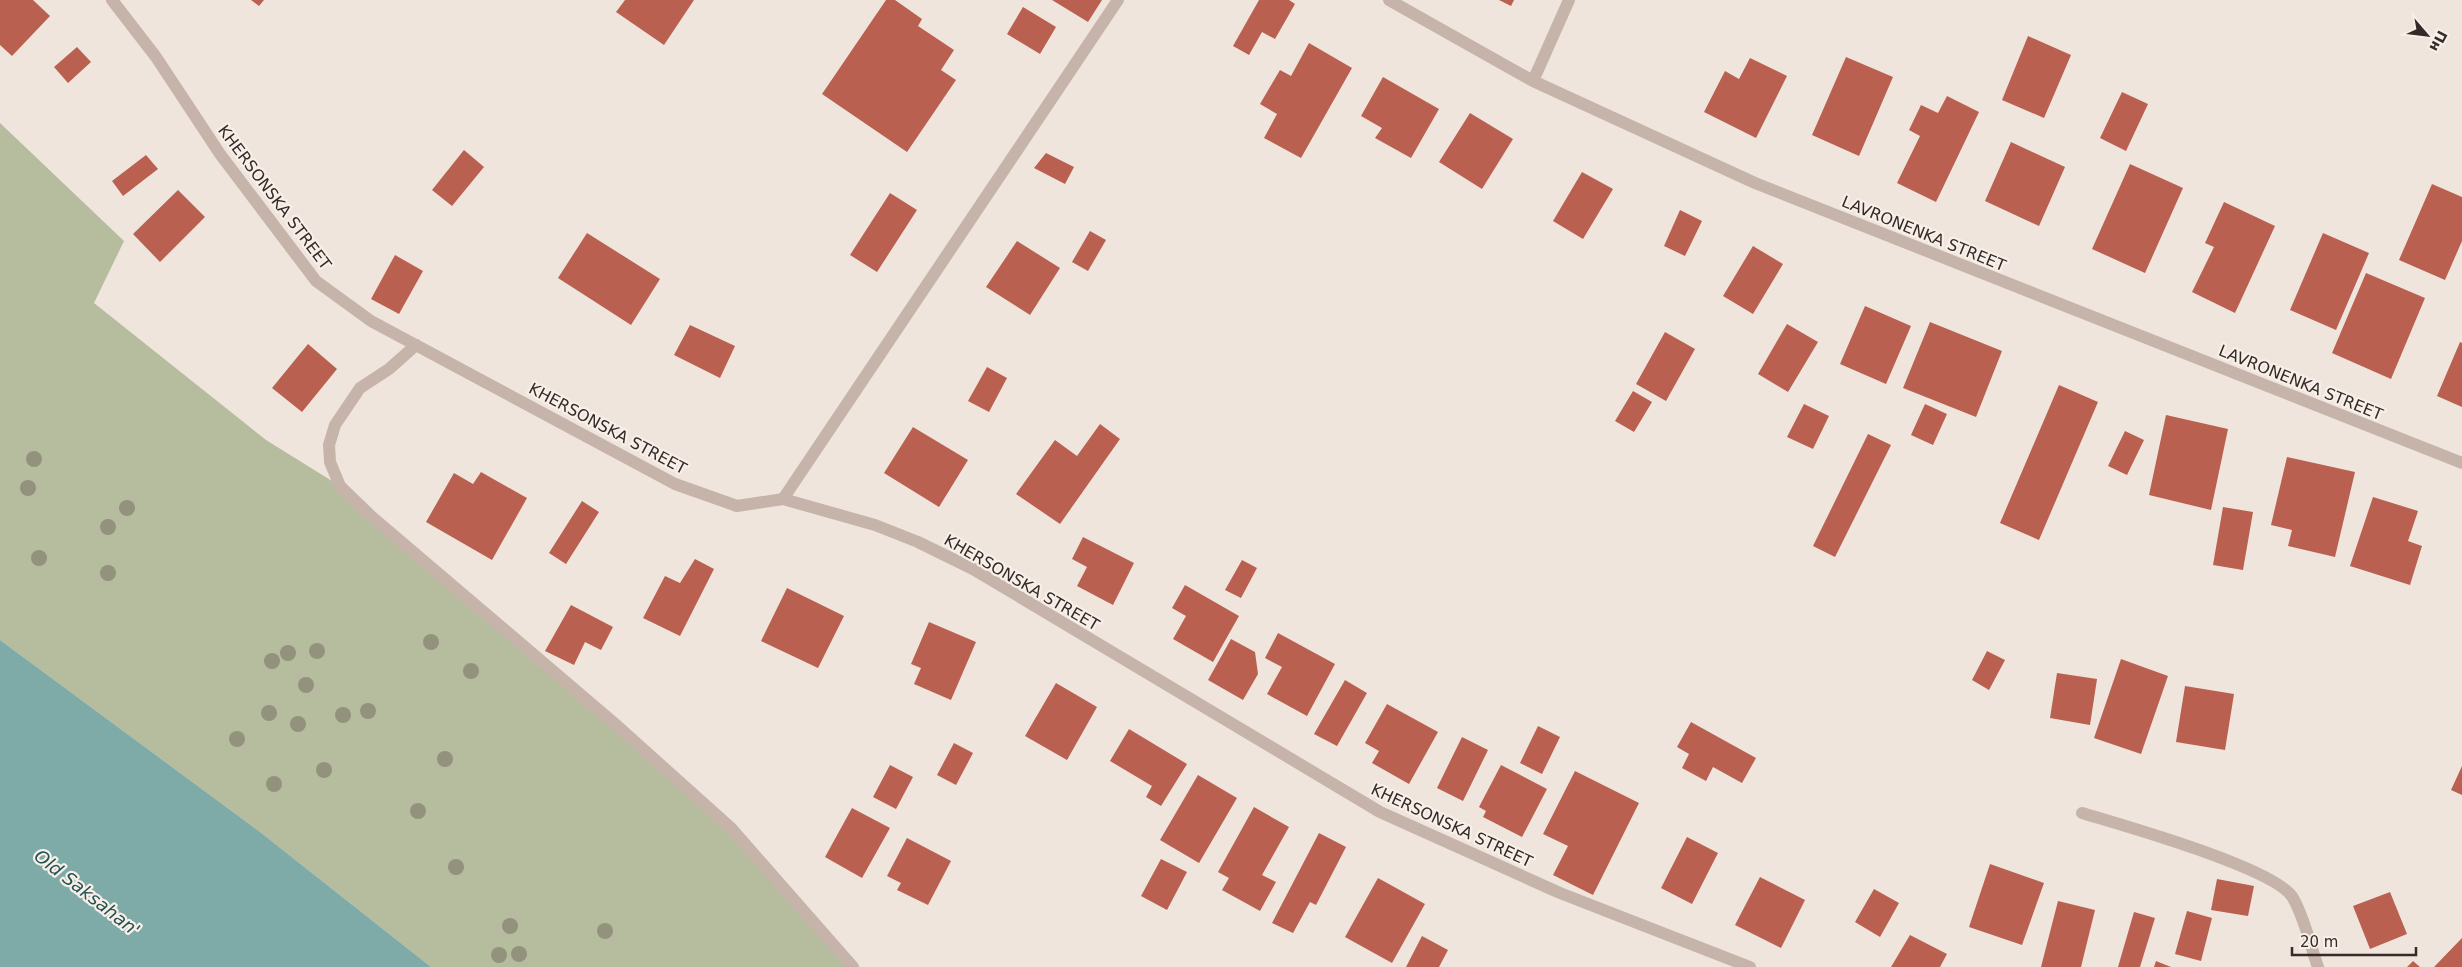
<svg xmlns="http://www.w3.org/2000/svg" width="2462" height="967" font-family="'DejaVu Sans',sans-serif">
	<rect width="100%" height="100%" fill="#efe5dd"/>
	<path fill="#b5bd9e" d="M0,123L124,241L94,303L266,440L340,486L731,828L853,967H431L260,832L0,640Z"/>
	<path fill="#7eaaa8" d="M0,640L260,832L431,967H0Z"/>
	<path fill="#ba6050" d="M0,0H33L50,16L12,56L0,45Z
		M251,0H264L259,6Z
		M625,0H694L664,45L616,12Z
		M886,0H895L922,19L918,26L954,50L941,70L956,80L907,152L822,94Z
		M1052,0H1102L1088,22Z
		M1259,0H1289L1295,4L1275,39L1262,32L1249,55L1233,46Z
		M1499,0H1514L1511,6Z
		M1023,7L1056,27L1040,54L1007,34Z
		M2028,36L2071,55L2044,118L2002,100Z
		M1309,43L1352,68L1301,158L1264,138L1277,114L1260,104L1280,70L1291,76Z
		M77,47L91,62L68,83L54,67Z
		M1846,57L1893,77L1859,156L1812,135Z
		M1750,58L1787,76L1756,138L1704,112L1725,71L1739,79Z
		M1383,77L1439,109L1411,158L1375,138L1382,128L1361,116Z
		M2122,92L2148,104L2126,151L2100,138Z
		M1947,96L1979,112L1936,202L1897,183L1920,136L1909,130L1921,105L1938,113Z
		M1470,113L1513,139L1482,189L1439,162Z
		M2011,142L2065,167L2039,226L1985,201Z
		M464,150L484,167L452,206L432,190Z
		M1046,153L1074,167L1065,184L1034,168Z
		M146,155L158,169L123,196L112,181Z
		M2130,164L2183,188L2145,273L2092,249Z
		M1582,172L1613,189L1583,239L1553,221Z
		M2432,184L2462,197V241L2445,280L2399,260Z
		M178,190L205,217L160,262L133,234Z
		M890,193L917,210L877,272L850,255Z
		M2224,202L2275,226L2235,313L2192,292L2214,247L2205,243Z
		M1680,210L1702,221L1685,256L1664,246Z
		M1090,231L1106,240L1088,271L1072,262Z
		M587,233L660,279L631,325L558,278Z
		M2323,233L2369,253L2336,330L2290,310Z
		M1017,241L1060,268L1030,315L986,287Z
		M1753,246L1783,264L1753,314L1723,296Z
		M395,255L423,271L399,314L371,299Z
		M2366,273L2425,298L2391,379L2332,353Z
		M1865,306L1911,326L1886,384L1840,364Z
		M1930,322L2002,351L1976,417L1903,388Z
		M1787,324L1818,342L1788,392L1758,374Z
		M690,325L735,346L720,378L674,355Z
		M1665,332L1695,349L1666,401L1636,384Z
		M2460,342L2462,343V407L2437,396Z
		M308,344L337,369L302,412L272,388Z
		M987,367L1007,378L989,412L968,401Z
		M2059,385L2098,402L2039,540L2000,523Z
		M1633,391L1652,402L1634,432L1615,421Z
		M1804,404L1829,416L1813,449L1787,437Z
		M1925,404L1947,414L1933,445L1911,435Z
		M2166,415L2228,429L2211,510L2149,495Z
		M1100,424L1120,439L1060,524L1016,494L1055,440L1077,456Z
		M913,427L968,460L939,507L884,473Z
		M2125,431L2144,440L2127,475L2108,466Z
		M1868,434L1891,445L1835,557L1813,546Z
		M2287,457L2355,472L2335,557L2288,546L2292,530L2271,525Z
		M481,472L527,498L492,560L426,522L454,473L473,484Z
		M2373,497L2418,511L2408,541L2422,546L2410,585L2350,566Z
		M582,501L599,512L566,564L549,553Z
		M2223,507L2253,512L2243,570L2213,565Z
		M1083,537L1134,563L1113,605L1077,586L1087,567L1072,559Z
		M695,559L714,569L680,636L643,618L665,576L680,583Z
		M1242,560L1257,568L1241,598L1225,590Z
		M1185,585L1239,616L1213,662L1173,639L1186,616L1172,608Z
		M787,588L844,616L818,668L761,641Z
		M571,605L613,627L601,650L585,642L574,665L545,651Z
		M929,622L976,642L951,700L914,684L921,668L911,664Z
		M1278,633L1335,664L1307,716L1267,694L1282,667L1265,658Z
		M1231,639L1255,652L1258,674L1243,700L1208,680Z
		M1987,651L2005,660L1989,690L1972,680Z
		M2121,659L2168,676L2141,754L2094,738Z
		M2057,673L2097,679L2090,725L2050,718Z
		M1345,680L1367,693L1337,746L1314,734Z
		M1056,683L1097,707L1067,760L1025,736Z
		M2185,686L2234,694L2225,750L2176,742Z
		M1387,704L1438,732L1409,784L1372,763L1379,751L1365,743Z
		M1691,722L1756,758L1742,783L1713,767L1706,781L1682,768L1689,754L1677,747Z
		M1538,726L1560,737L1542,774L1520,763Z
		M1129,729L1187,764L1161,806L1146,797L1152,786L1110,761Z
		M1462,737L1488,750L1463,801L1437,788Z
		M954,743L973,753L956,785L937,775Z
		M890,765L913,777L896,809L873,797Z
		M1501,765L1547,789L1522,837L1483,817L1486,811L1479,807Z
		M2462,766V795L2451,790Z
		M1575,771L1639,803L1593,895L1553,875L1568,846L1543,834Z
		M1198,775L1237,798L1199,863L1160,840Z
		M1254,807L1289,827L1262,875L1276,882L1260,911L1222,890L1229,878L1218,872Z
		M852,808L890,828L862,878L825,857Z
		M1319,833L1346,847L1316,905L1310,902L1293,933L1272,923Z
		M1687,837L1718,853L1692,904L1661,888Z
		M907,838L951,861L928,905L897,890L901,883L887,876Z
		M1161,859L1187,872L1167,910L1141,896Z
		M1990,864L2044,883L2022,945L1969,927Z
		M1760,877L1805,900L1781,948L1735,925Z
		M1378,878L1425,904L1392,963L1345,937Z
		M2217,879L2254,886L2248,916L2211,910Z
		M1874,889L1899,903L1880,937L1855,922Z
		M2390,892L2407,934L2370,949L2353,906Z
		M2058,901L2095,910L2081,967H2041Z
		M2187,911L2212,918L2201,961L2175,954Z
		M2134,912L2155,918L2140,967H2118Z
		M1910,935L1947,954L1940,967H1891Z
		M1422,936L1448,950L1439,967H1406Z
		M2462,938V967H2434Z
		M2156,961L2171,967H2154Z
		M2413,961L2420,967H2407Z"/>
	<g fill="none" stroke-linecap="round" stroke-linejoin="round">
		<path stroke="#c6b4aa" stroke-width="12" d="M416,345L389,369L360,388L335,425L329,445L330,462L340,486L371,516L614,723L731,828L853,967
			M2082,813C2121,825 2276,868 2293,898C2305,919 2310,945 2318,967"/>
		<path stroke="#c6b4aa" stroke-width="12" d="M112,0L156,57L220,154L316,281L371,321L675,484L737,506L783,499L875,525L918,542L973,569L1380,812L1560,893L1750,967
			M1389,0L1533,81L1755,183L2462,463
			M1533,81L1569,0
			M783,499L1118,0"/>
	</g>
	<g fill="#93937d">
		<circle cx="34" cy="459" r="8"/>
		<circle cx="28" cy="488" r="8"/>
		<circle cx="127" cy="508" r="8"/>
		<circle cx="108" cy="527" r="8"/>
		<circle cx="39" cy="558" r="8"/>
		<circle cx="108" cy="573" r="8"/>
		<circle cx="431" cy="642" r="8"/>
		<circle cx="317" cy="651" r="8"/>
		<circle cx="288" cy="653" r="8"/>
		<circle cx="272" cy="661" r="8"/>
		<circle cx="471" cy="671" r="8"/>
		<circle cx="306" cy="685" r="8"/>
		<circle cx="368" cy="711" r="8"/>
		<circle cx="269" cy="713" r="8"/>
		<circle cx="343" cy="715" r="8"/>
		<circle cx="298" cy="724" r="8"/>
		<circle cx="237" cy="739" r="8"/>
		<circle cx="445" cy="759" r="8"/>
		<circle cx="324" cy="770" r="8"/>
		<circle cx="274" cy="784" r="8"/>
		<circle cx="418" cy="811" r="8"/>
		<circle cx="456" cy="867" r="8"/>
		<circle cx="510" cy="926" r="8"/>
		<circle cx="605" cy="931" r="8"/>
		<circle cx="519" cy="954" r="8"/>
		<circle cx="499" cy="955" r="8"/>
	</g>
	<g text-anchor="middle" stroke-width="4.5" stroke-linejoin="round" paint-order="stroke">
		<g font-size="16" fill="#342b29" stroke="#f8efe8">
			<text transform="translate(275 197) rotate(53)" y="6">KHERSONSKA STREET</text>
			<text transform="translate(1924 233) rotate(22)" y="6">LAVRONENKA STREET</text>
			<text transform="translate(2301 382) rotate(22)" y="6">LAVRONENKA STREET</text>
			<text transform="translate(608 428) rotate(28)" y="6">KHERSONSKA STREET</text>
			<text transform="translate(1022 582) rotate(30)" y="6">KHERSONSKA STREET</text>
			<text transform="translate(1452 825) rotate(25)" y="6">KHERSONSKA STREET</text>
		</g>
		<g font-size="18" font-style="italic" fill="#225251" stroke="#f8efe8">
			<text transform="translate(87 893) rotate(38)" y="6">Old Saksahan'</text>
		</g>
	</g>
	<g transform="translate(2427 35) rotate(118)" stroke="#f8efe8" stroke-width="4" paint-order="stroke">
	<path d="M0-4L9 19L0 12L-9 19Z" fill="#342b29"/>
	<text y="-8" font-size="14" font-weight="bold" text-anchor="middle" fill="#342b29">Пн</text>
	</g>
	<path d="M2292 947v8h124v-8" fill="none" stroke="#342b29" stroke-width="2.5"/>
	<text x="2300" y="947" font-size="15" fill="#342b29" stroke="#f8efe8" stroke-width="4" paint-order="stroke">20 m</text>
</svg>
